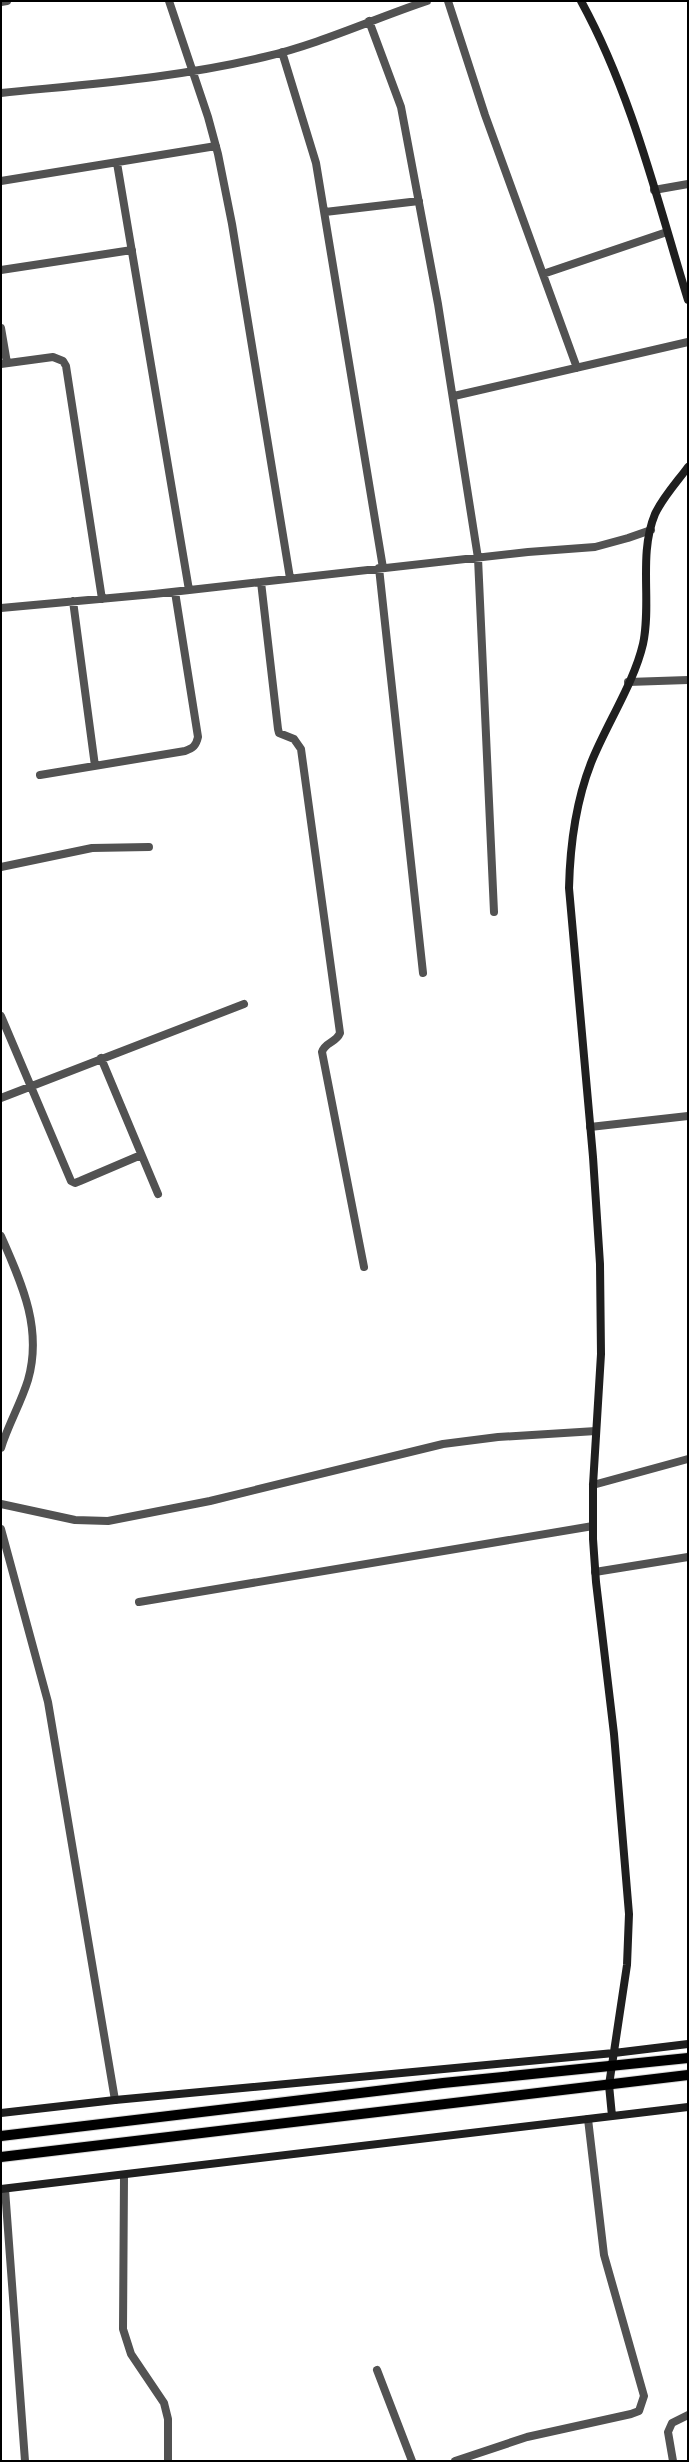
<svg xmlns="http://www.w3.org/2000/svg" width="689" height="2462" font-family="'Open Sans',sans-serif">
	<rect width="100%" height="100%" fill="#fff"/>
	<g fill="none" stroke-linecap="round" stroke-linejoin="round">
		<g stroke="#dbdbdb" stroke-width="12">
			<path id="primary" d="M1,2136L443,2083L688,2058
				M1,2157L688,2075"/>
		</g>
		<path stroke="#525252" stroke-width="8" d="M169,1L208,117L218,154L232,224L290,578
			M448,1L485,115L577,368
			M1,2L7,1
			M369,21L401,107L438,304L478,558L494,912
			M282,52L316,163L383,568
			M1,93C89,84 178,78 264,57C320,44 373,19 427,1
			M117,163L189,590
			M1,181L216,146
			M654,190L688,184
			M325,212L419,201
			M1,270L132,250
			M543,274L667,232
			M1,328L7,363
			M1,364L53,357L63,361L66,366L102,599
			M454,396L688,342
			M379,568L423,973
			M261,582L278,729L279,733L294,739L301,749L340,1033C336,1043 325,1042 322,1052L364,1267
			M73,601L95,766
			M1,608L154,594L528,552L595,547L628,538L651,530
			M628,682L688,680
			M40,775L185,751C193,748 196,746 198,737L175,592
			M1,867L92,848L149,847
			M1,1016L71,1181L75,1183L80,1181L141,1155
			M101,1058L158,1194
			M1,1098L244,1004
			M590,1127L688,1116
			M1,1236C21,1282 43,1328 28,1380C21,1403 8,1425 1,1448
			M593,1485L688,1459
			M1,1504L75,1520L108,1521L210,1501L443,1444L498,1437L596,1431
			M1,1529L48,1702L115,2100
			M595,1572L688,1557
			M139,1602L593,1526
			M124,2176L123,2329L131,2354L164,2403L168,2419V2461
			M5,2189L25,2461
			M377,2370L412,2461
			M455,2461L527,2437L631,2414L639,2411L644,2396L604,2255L588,2119
			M673,2461L668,2432L672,2423L688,2415"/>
		<path stroke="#1f1f1f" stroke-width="8" d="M581,1C632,94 657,200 688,300
			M1,2113L115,2100L614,2053L688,2044
			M612,2116L609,2085L627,1965L629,1914L614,1734L596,1582L593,1539V1485L601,1354L600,1264L593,1157L569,888C570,845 575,804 591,763C606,725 634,683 643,644C652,602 638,555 655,514C663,497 677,482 688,467
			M1,2189L688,2107"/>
		<use href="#primary" stroke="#000" stroke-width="10"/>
	</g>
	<rect width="689" height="2462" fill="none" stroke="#000000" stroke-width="4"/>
</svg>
